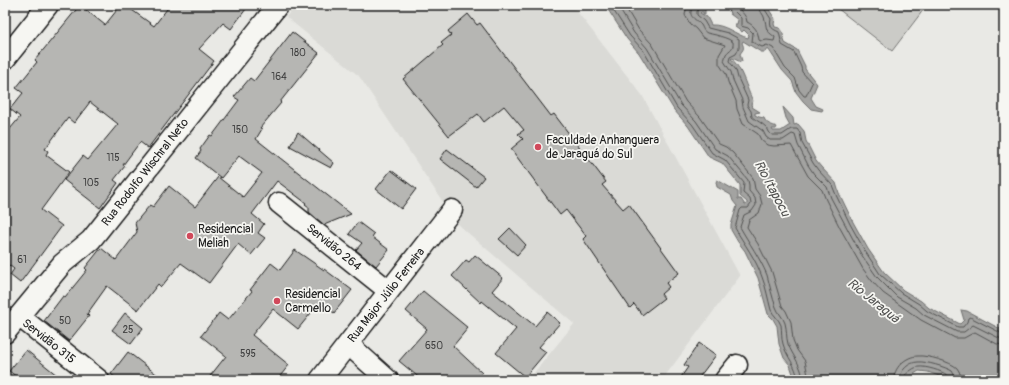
<svg xmlns="http://www.w3.org/2000/svg" width="1009" height="385" font-family="Pangolin,sans-serif">
	<rect width="100%" height="100%" fill="#e9e9e5"/>
	<filter id="ink" filterUnits="userSpaceOnUse"><feTurbulence type="fractalNoise" baseFrequency=".025" numOctaves="2"/><feDisplacementMap in="SourceGraphic" scale="8" xChannelSelector="R" yChannelSelector="G"/><feConvolveMatrix kernelMatrix="1 2 1 2 8 2 1 2 1" color-interpolation-filters="sRGB"/></filter>
	<g filter="url(#ink)">
		<path fill="#dadad6" d="M296,5H572L642,95L740,276L662,380H528L574,324L460,226L449,213L441,199L359,76L286,17Z"/>
		<path fill="#cbcbc7" stroke="#747472" d="M833,5H927L892,51Z"/>
		<path fill="#a3a3a1" stroke="#6d6d6c" d="M605,5H709L705,7V14H703V12H701L700,13L707,17L711,25C725,24 736,35 748,38L749,35L744,30L742,32L735,27V24H737L738,20L730,14L728,8L731,7H726L722,5H766L775,19L774,24L775,27C785,28 782,35 785,43L797,50L805,66V69L817,84L811,98L816,106L823,109L822,111L811,109L803,101L796,92L792,81L782,70L769,50L767,49L765,52H761L743,41L742,43C745,49 743,49 740,54L742,61L741,62L732,58L731,59C741,65 747,90 753,101L751,104L752,107L760,112L755,113V115L759,117L764,118C766,124 772,125 777,127L776,129H772L773,131H781L790,125L786,118L783,107L793,118L794,125L798,124L804,131L806,141L816,161L821,167L836,183L839,193L853,222L868,249L884,272L903,290L921,301L929,308L960,324L964,320L961,310L967,311L1004,331V380H950L928,372L919,371L909,377L910,380H795L790,365L784,358L779,344L777,326L773,319L768,314L758,278L745,251L738,242L731,230V225L737,206L733,201L731,195L717,187L716,182L717,180L719,181L738,192V199H741L745,205L747,204V202L740,196V185L722,163L709,157L688,126L674,110L639,53L627,39Z"/>
		<g fill="none" stroke-linecap="round" stroke-linejoin="round">
			<path stroke="#525251" stroke-width="1" d="M610,5L630,36L643,50L677,108L692,124L712,153L725,160L744,183L743,193L750,199L751,204L748,208H742L740,210L735,228C744,244 756,259 762,277C766,287 768,299 771,310C773,315 779,319 781,325C782,331 781,338 783,344C787,358 796,364 798,380
				M617,5L634,33L647,48L681,105L696,121L715,149L728,156L748,180L749,185V191L755,198L756,205L752,211L744,215L740,227C749,243 760,258 767,275C770,286 772,297 776,307C778,313 783,317 785,323C787,330 786,337 788,344C793,357 802,365 803,380
				M624,5L639,30L652,44L686,102L700,117L719,144L726,147L733,153L753,178L755,189L760,196L762,204L759,213L749,220L747,227L758,244L772,272L782,306L786,311L791,322L793,340L797,350L805,361L809,380
				M687,5L685,15L690,24L696,29L703,38L725,45L719,55V64L726,74L728,82L736,101L737,109L743,124L758,134L761,140L767,145L774,146L791,145L808,176L822,190L826,200L840,228L863,269L872,281L883,293L921,320L955,338H964L975,332L997,344L1004,345
				M695,5C685,16 695,18 701,25C703,28 703,31 707,33C710,34 713,34 716,35C722,37 728,38 733,42C734,49 730,49 726,54L724,61L731,72L733,80L742,100L743,107L749,121L763,131L766,137L770,140H783L792,134L795,135L798,145L808,165L814,174L827,187L831,198L861,254L877,277L897,297L916,308L924,315L957,332H964L973,325L999,338L1004,339
				M702,5L697,11V15L704,21L708,28L728,33L739,39V48L736,54L730,57L729,61L736,70L738,78L748,100L747,105L751,111L752,117C757,121 762,123 766,127C769,130 768,132 772,135H782L791,129H797L800,133L802,143L813,163L818,170L832,185L836,195L850,224L865,251L880,274L901,293L919,304L927,311L958,327H963L967,322L968,318L970,317L1001,333L1004,334
				M731,5L734,11L741,18V26L748,28L753,33L752,42L762,47L767,45L773,48L785,68L795,78L799,90L804,96H806L812,83L802,72L801,67L794,52L782,45L779,32C773,29 769,28 771,19L764,8L763,5
				M737,5C739,12 746,13 747,22C755,26 758,31 759,40L761,41L767,40L774,41L775,37C765,30 767,30 765,20C764,14 759,11 758,5
				M894,380C893,368 906,356 918,356C927,355 951,362 957,368C960,372 961,376 961,380
				M900,380C899,371 909,362 918,362C925,361 946,367 952,371C954,374 955,377 955,380
				M905,380V375C909,372 914,367 919,367C925,366 942,371 947,375C950,376 950,377 950,380"/>
		</g>
		<path fill="#b6b6b3" stroke="#1c1c1c" d="M80,5L105,25L121,5H125L154,26L170,5H249L231,29L223,23L199,49L214,61L148,148L140,142L123,165L125,166L114,180L118,183L100,208L64,180L83,156L88,160L118,124L90,102L74,123L68,118L45,149L48,151L46,155L69,172L41,210L62,226L20,283L10,275L14,269L5,262V135L20,117L10,109L23,93L16,88L37,62L35,60Z
			M468,14L477,25L480,23L551,116L554,114L606,182L602,185L623,209L629,204L679,273L666,283L669,287L661,294L664,298L642,315L634,304L630,308L583,239L586,236L566,210L560,215L511,149L523,139L518,134L524,130L504,106L484,122L478,114L449,136L403,79L443,45L441,43L451,35L448,31Z
			M292,32L319,53L280,102L281,103L260,128L262,129L256,139L351,214L324,225L309,212V207L305,204L306,203L277,181L252,214L264,224L258,233L265,238L251,255L238,244L209,283L181,263L161,287L158,284L138,310L107,286L87,314L89,316L69,341L44,321L63,296L65,297L87,270L85,268L101,248L116,260L137,232L135,223L150,205L153,207L169,186L195,207L218,177L243,197L262,173L239,156L221,178L196,158L201,151L200,149L210,135L212,136L239,100L234,97L250,78L254,81Z
			M298,132L334,163L331,168L290,146Z
			M447,149L484,177L476,187L440,159Z
			M391,170L416,189L401,209L376,189Z
			M358,222L374,234L372,237L389,250L376,266L356,250L362,243L349,234Z
			M510,228L526,245L517,255L499,239Z
			M295,250L324,270V269L352,290L334,313L320,302L298,329L273,309L252,335L289,365L277,380H207L226,356L201,336L219,313L228,320L252,291L250,290L271,263L280,270Z
			M475,255L503,278L492,291L535,326L547,312L560,323L539,347L546,352L525,377L496,353L516,329L482,301L481,303L452,276L466,260L469,262Z
			M423,291L468,328L453,346L482,373L476,380H422L399,361L427,329L406,311Z
			M125,313L143,328L131,344L112,330Z
			M699,343L716,355L697,380H679L688,367L684,365Z
			M26,350L63,380H21L9,371Z
			M128,352L164,380H118L111,374Z"/>
		<g fill="none" stroke-linecap="round" stroke-linejoin="round">
			<g stroke="#1c1c1c" stroke-width="23">
				<path id="street" d="M5,59L48,5
					M279,203L389,291
					M19,316L99,380
					M5,333L62,264L91,240L278,5
					M348,344L388,380
					M320,380L452,210
					M725,380L737,365"/>
			</g>
			<use href="#street" stroke="#f6f6f2" stroke-width="20"/>
		</g>
	</g>
	<g fill="#d1495b" stroke="#f6f6f2" stroke-width="1.5">
		<circle cx="538" cy="147" r="4"/>
		<circle cx="190" cy="236" r="4"/>
		<circle cx="277" cy="301" r="4"/>
	</g>
	<g text-anchor="middle" stroke-width="3.5" stroke-linejoin="round" paint-order="stroke">
		<g font-size="10" fill="#424242">
			<text x="298" y="56">180</text>
			<text x="279" y="80">164</text>
			<text x="240" y="133">150</text>
			<text x="113" y="161">115</text>
			<text x="91" y="186">105</text>
			<text x="22" y="263">61</text>
			<text x="65" y="324">50</text>
			<text x="128" y="333">25</text>
			<text x="434" y="349">650</text>
			<text x="248" y="357">595</text>
		</g>
		<g font-size="12" fill="#1c1c1c" stroke="#f6f6f2" text-anchor="start">
			<text x="546" y="144">Faculdade Anhanguera<tspan x="546" dy="14">de Jaraguá do Sul</tspan></text>
			<text x="198" y="233">Residencial<tspan x="198" dy="14">Meliah</tspan></text>
			<text x="285" y="298">Residencial<tspan x="285" dy="14">Carmello</tspan></text>
		</g>
		<g font-size="12" fill="#1c1c1c" stroke="#f6f6f2">
			<text transform="translate(145 172) rotate(-52)" y="4">Rua Rodolfo Wischral Neto</text>
			<text transform="translate(334 247) rotate(39)" y="4">Servidão 264</text>
			<text transform="translate(386 295) rotate(-52)" y="4">Rua Major Júlio Ferreira</text>
			<text transform="translate(49 341) rotate(38)" y="4">Servidão 315</text>
		</g>
		<g font-size="13" font-style="italic" fill="#525251" stroke="#f6f6f2">
			<text transform="translate(773 188) rotate(62)" y="5">Rio Itapocu</text>
			<text transform="translate(874 300) rotate(39)" y="5">Rio Jaraguá</text>
		</g>
	</g>
	<rect width="1009" height="385" fill="none" stroke="#f6f6f2" stroke-width="20"/>
	<rect x="10" y="10" width="989" height="365" fill="none" stroke="#1c1c1c" stroke-width="1.5" filter="url(#ink)"/>
</svg>
